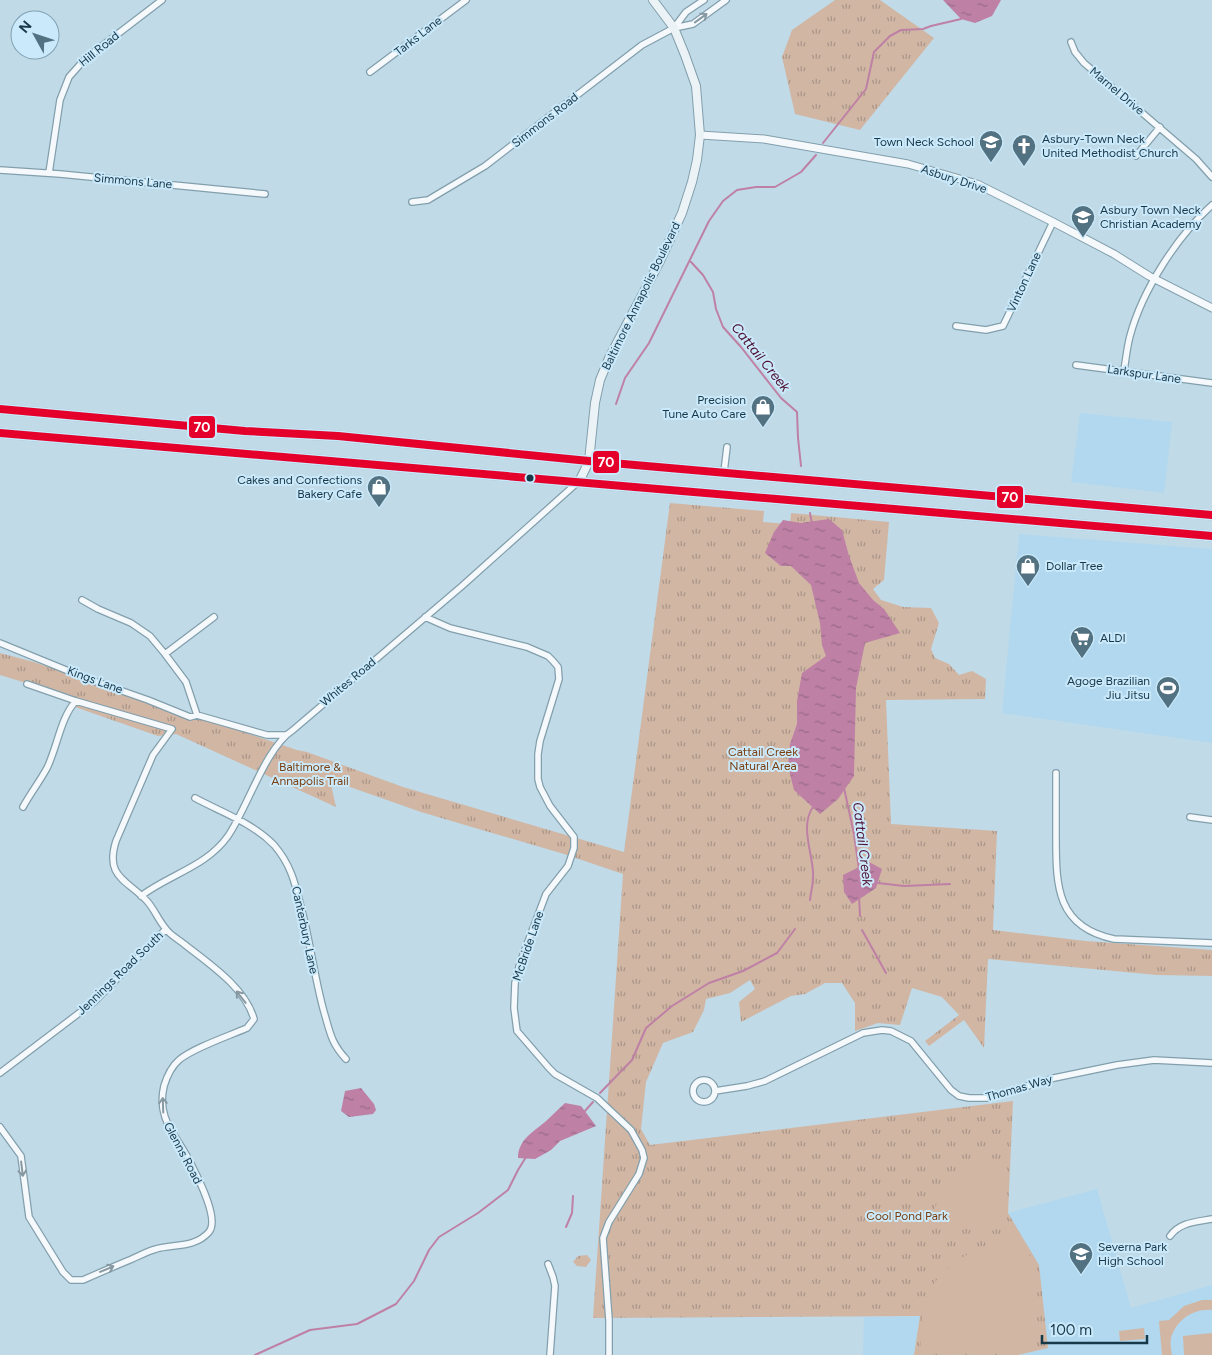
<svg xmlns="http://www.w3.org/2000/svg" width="1212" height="1355" font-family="Figtree,sans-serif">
	<defs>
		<pattern id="grass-tufts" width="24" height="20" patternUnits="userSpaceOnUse" patternTransform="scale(1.25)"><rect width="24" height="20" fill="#d1b6a4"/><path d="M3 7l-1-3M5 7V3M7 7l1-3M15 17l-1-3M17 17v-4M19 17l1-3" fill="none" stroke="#a99588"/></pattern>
		<pattern id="water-ripples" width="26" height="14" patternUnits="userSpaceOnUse" patternTransform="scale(1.25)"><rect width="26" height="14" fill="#be80a5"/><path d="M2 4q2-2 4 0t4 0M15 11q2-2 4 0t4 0" fill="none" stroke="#996a88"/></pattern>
	</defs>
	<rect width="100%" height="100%" fill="#c0dae8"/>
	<path fill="#b1d8ee" d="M1080,413L1172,422L1164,493L1071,482Z
		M1019,534L1212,549V743L1002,713Z
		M1097,1189L1131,1308L1212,1285V1355H1018L1048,1348L1008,1213Z
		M920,1316L914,1355H863L864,1317Z"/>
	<path fill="url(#grass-tufts)" d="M835,0H880L934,38L860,130L795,114L782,57L792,30Z
		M670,503L764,511L763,522L790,524L791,513L889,522L884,580L873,589L881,600L903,607L931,608L939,623L931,649L935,658L949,664L959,675L972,671L986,679L985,699L886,700L891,824L997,831L993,930L1086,941L1212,950V976L1157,975L988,959L984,1048L964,1020L929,1046L925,1041L959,1015L942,997L912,988L900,1025L878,1023L855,1031V1003L842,983H825L805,994L791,996L741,1022L739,1002L755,989L750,980L730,993L706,999L704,1010L693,1032L663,1043L646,1082L641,1129L650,1145L1013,1101L1008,1213L1039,1265L1048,1348L1018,1355H914L920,1316L593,1318L623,874L564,854L421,812L330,780L336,807L176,734L158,736L75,707L78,699L0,675V653L34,662L297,750L307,752L403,787L624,852Z
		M587,1255L591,1260L586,1267L577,1266L573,1262L578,1256Z"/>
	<path fill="#d1b6a4" d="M1004,1160L1001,1220L996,1230L991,1231L930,1226C935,1203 945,1179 968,1168C979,1163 992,1162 1004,1160Z
		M1019,1240L1036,1265V1324L1031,1345L1025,1349L921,1354C921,1340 920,1325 923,1311C933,1264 976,1245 1019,1240Z
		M1202,1300H1212V1310C1194,1308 1176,1320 1171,1338C1170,1343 1171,1350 1172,1355H1162L1159,1321L1169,1320L1184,1306Z
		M1144,1328L1145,1339L1120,1341L1119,1331Z
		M1212,1333V1355H1184L1183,1336Z"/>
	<path fill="url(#water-ripples)" d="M943,0H1001L992,16L975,23L961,19Z
		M829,519L842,530L849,556L859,583L873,600L884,609L900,633L865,643L856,688L854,776L838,799L820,814L794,790L788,766L790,744L797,724V701L802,673L826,656L822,645L820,623L811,585L791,566H781L765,553L774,532L783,520L801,523Z
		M869,862L882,869L876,888L852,904L844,892L843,875Z
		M361,1088L374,1104L376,1110L373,1114L349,1117L341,1111L345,1091Z
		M565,1103L581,1106L596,1126L560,1141L551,1150L535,1159L518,1158C518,1140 533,1132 545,1122C552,1116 558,1109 565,1103Z"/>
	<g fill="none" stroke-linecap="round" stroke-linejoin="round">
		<path stroke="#be80a5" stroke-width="2" d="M823,143L866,89L874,52L890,36L901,30L923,29L931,26L961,19
			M691,262L703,275L713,292L716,309L723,327L741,347L781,398L797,412L798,438L801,466
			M616,404L625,378L649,343L709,221L723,201L737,190L756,187H775L801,172L816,155
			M810,513L812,524
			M844,788L854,834L859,869
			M878,883L904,886L950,884
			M859,896L860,916
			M810,900C811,891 814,881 813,872C812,852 800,825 813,807
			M862,930L886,973
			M600,1093L632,1060L646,1028L672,1006L709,983L743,971L777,953L795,929
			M584,1112L593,1102
			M566,1227L572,1213L573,1196
			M255,1355L310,1330L357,1324L396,1304L414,1281L429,1250L439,1237L478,1213L508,1190L518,1170L526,1157"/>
		<g stroke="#829fac" stroke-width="8">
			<path id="minor" d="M674,28L686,12L704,0
				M1071,42L1075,52L1084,63L1196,159L1212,177
				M370,72L466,0
				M1136,156L1160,127
				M0,170L60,174L265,194
				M49,173L60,100L69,77L85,59L162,0
				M412,202L428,200L485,166L642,45L674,28L693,24L726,0
				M956,326L986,330L1003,326L1053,222
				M1076,365L1212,383
				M1124,370C1126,359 1127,347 1130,336C1142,291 1177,236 1212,205
				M724,472L727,447
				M82,600L98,609L131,623L150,636L165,654L186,682L197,715
				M425,617L450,628L527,647L548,656L553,661L558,667L559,679L540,741L538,754V779L540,787L550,806L574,837V848L568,866L546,894L520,963L515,983L514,1008L517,1031L549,1068L555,1074L597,1098L631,1130L642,1150L644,1158L639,1174L609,1222L603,1238L609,1320V1355
				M0,643L88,679L148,700L190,717L197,715L267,735H284
				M165,654L214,617
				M1056,773C1056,795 1056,817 1056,838C1056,887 1057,927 1114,939L1212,943
				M195,798C221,812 253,823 274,845C293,867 296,888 303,915C311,947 315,980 324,1012C330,1032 331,1043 346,1059
				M23,807C30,794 40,781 47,768C57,748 61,716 76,701
				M1190,817L1212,820
				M141,896C170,874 206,867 228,836C248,807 265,748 293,730L462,586L578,482
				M0,1073L95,1001L166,929
				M693 1091a11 11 0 1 1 22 0a11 11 0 1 1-22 0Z
				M715,1091L747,1086L765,1081L863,1033L882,1030L891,1031L911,1041L951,1090L959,1096L969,1098H988L1054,1078L1117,1065L1154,1060L1212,1063
				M0,1127L21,1156L29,1217L63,1272L71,1280H83C99,1273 115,1266 132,1259C139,1256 148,1251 156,1249C174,1244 195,1248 209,1232C220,1219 197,1176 190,1162C177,1135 156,1120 164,1086C167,1076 171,1067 179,1060C193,1048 229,1036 247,1028L254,1019C245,987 208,963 184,944C178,939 170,935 166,929C158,920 154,908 146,900C125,879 105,876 116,841L153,755L172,729L76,701L27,684
				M1170,1236C1180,1222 1196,1222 1212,1219
				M548,1264L553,1277L555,1286L550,1355"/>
		</g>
		<g stroke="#829fac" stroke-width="9">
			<path id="tertiary" d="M700,135L764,139L908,164L977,184L1053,222L1114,254L1149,276L1212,308"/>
		</g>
		<g stroke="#829fac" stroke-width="10">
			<path id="secondary" d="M579,482L589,461L595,403L600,380L610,356L660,261L682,213L692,182L697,160L700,135L696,86L685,55L674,28L653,0"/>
		</g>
		<g stroke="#97afbc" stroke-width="11">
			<path id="trunk" d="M0,409L245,431L338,436L589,461L1212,515
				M0,433L1212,536"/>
		</g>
		<use href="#minor" stroke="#f6f9fc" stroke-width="5.5"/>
		<use href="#tertiary" stroke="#f6f9fc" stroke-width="7"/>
		<use href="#secondary" stroke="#ecf3f6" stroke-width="8"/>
		<use href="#trunk" stroke="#dbe7ed" stroke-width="9"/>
		<g stroke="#cae9fa" stroke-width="11">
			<path id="bus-1" d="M0,409L245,431L338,436L589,461L1212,515
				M0,433L1212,536"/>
		</g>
		<use href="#bus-1" stroke="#e4002b" stroke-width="8"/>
	</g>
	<defs><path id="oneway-shaft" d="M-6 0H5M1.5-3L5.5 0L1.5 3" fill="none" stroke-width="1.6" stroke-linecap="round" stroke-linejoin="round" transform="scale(1.25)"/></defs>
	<g stroke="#8698a2">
		<use href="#oneway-shaft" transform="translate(701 18) rotate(-36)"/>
		<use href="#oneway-shaft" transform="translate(241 997) rotate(-128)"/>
		<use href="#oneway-shaft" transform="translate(163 1105) rotate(-92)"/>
		<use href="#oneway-shaft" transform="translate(22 1169) rotate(83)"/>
		<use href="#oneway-shaft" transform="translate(107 1269) rotate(-23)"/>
	</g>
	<defs>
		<g id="school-pin" transform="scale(1.25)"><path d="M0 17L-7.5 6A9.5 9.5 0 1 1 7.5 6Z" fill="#527181" stroke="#cae9fa"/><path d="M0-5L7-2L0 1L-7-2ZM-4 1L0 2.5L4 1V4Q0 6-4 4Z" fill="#fff"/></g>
		<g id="church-pin" transform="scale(1.25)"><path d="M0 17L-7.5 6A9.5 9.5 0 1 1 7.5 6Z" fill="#527181" stroke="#cae9fa"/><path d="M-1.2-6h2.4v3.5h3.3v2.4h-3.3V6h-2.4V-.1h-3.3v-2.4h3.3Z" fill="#fff"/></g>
		<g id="shop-pin" transform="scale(1.25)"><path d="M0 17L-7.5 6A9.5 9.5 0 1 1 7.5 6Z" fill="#527181" stroke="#cae9fa"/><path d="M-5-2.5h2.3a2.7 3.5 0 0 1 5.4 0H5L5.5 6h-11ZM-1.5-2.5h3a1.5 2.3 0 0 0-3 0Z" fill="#fff"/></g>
		<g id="supermarket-pin" transform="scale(1.25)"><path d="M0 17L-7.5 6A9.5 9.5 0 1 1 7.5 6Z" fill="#527181" stroke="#cae9fa"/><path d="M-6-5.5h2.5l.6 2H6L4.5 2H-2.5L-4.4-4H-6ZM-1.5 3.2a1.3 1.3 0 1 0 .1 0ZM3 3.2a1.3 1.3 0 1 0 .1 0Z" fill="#fff"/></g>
		<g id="stadium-pin" transform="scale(1.25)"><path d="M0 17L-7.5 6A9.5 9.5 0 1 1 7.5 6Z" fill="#527181" stroke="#cae9fa"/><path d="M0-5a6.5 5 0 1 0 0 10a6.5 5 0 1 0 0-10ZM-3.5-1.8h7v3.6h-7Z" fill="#fff"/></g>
	</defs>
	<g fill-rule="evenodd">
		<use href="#school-pin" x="991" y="142"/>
		<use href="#church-pin" x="1024" y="146"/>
		<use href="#school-pin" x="1083" y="217"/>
		<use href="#shop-pin" x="763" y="407"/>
		<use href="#shop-pin" x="379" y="487"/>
		<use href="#shop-pin" x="1028" y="566"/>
		<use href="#supermarket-pin" x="1082" y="638"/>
		<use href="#stadium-pin" x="1168" y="688"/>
		<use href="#school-pin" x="1081" y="1254"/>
	</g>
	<circle fill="#163849" stroke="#cae9fa" stroke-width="2" cx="530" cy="478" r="4.5"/>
	<g text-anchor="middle" stroke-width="4" stroke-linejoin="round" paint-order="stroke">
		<g font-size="12" fill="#163849" stroke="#cae9fa">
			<text transform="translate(418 36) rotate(-38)" y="4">Tarks Lane</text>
			<text transform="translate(99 49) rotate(-39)" y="4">Hill Road</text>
			<text transform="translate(1117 91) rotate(40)" y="4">Marnel Drive</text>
			<text transform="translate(545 120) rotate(-38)" y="4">Simmons Road</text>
			<text transform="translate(954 179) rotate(18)" y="4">Asbury Drive</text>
			<text transform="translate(133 181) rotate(5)" y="4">Simmons Lane</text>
			<text transform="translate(1024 282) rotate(-65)" y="4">Vinton Lane</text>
			<text transform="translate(641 296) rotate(-64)" y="4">Baltimore Annapolis Boulevard</text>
			<text transform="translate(1144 374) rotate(8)" y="4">Larkspur Lane</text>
			<text transform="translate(95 680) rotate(20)" y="4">Kings Lane</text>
			<text transform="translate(348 682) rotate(-40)" y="4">Whites Road</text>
			<text transform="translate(305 930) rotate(78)" y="4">Canterbury Lane</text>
			<text transform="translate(528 946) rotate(-71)" y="4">McBride Lane</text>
			<text transform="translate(120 973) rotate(-44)" y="4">Jennings Road South</text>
			<text transform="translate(1019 1088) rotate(-16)" y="4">Thomas Way</text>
			<text transform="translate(183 1153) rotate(62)" y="4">Glenns Road</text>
		</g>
		<g font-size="12" fill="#163849" stroke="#cae9fa" text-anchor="start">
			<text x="1042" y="143">Asbury-Town Neck<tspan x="1042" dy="14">United Methodist Church</tspan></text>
			<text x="974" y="146" text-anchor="end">Town Neck School</text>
			<text x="1100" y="214">Asbury Town Neck<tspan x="1100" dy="14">Christian Academy</tspan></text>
			<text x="746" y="404" text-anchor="end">Precision<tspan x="746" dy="14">Tune Auto Care</tspan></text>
			<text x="362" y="484" text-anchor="end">Cakes and Confections<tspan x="362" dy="14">Bakery Cafe</tspan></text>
			<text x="1046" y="570">Dollar Tree</text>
			<text x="1100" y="642">ALDI</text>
			<text x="1150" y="685" text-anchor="end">Agoge Brazilian<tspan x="1150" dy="14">Jiu Jitsu</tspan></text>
			<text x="1098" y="1251">Severna Park<tspan x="1098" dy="14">High School</tspan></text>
		</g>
		<g font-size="12" fill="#7a3e0f" stroke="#cae9fa">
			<text x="763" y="756">Cattail Creek<tspan x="763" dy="14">Natural Area</tspan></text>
			<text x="310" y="771">Baltimore &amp;<tspan x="310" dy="14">Annapolis Trail</tspan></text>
			<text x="907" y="1220">Cool Pond Park</text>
		</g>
		<g font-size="14" font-style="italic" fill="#521234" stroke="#cae9fa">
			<text transform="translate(761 357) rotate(51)" y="5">Cattail Creek</text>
			<text transform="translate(863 844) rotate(83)" y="5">Cattail Creek</text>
		</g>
	</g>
	<g stroke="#cae9fa" stroke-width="2">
		<rect x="188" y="415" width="28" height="24" rx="5" fill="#e4002b"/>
		<rect x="592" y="450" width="28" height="24" rx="5" fill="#e4002b"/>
		<rect x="996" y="485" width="28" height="24" rx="5" fill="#e4002b"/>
	</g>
	<g font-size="14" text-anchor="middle" font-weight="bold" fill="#fff">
		<text x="202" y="432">70</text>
		<text x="606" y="467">70</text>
		<text x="1010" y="502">70</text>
	</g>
	<g transform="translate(35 35) rotate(310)"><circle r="24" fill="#cae9fa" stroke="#82a2b3"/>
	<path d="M0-4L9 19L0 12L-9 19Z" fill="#527181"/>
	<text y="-8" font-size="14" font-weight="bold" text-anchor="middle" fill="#163849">N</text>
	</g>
	<path d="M1042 1335v8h105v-8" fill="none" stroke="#163849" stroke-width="2.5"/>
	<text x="1050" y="1335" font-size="15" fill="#163849" stroke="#cae9fa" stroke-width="4" paint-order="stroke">100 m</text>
</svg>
